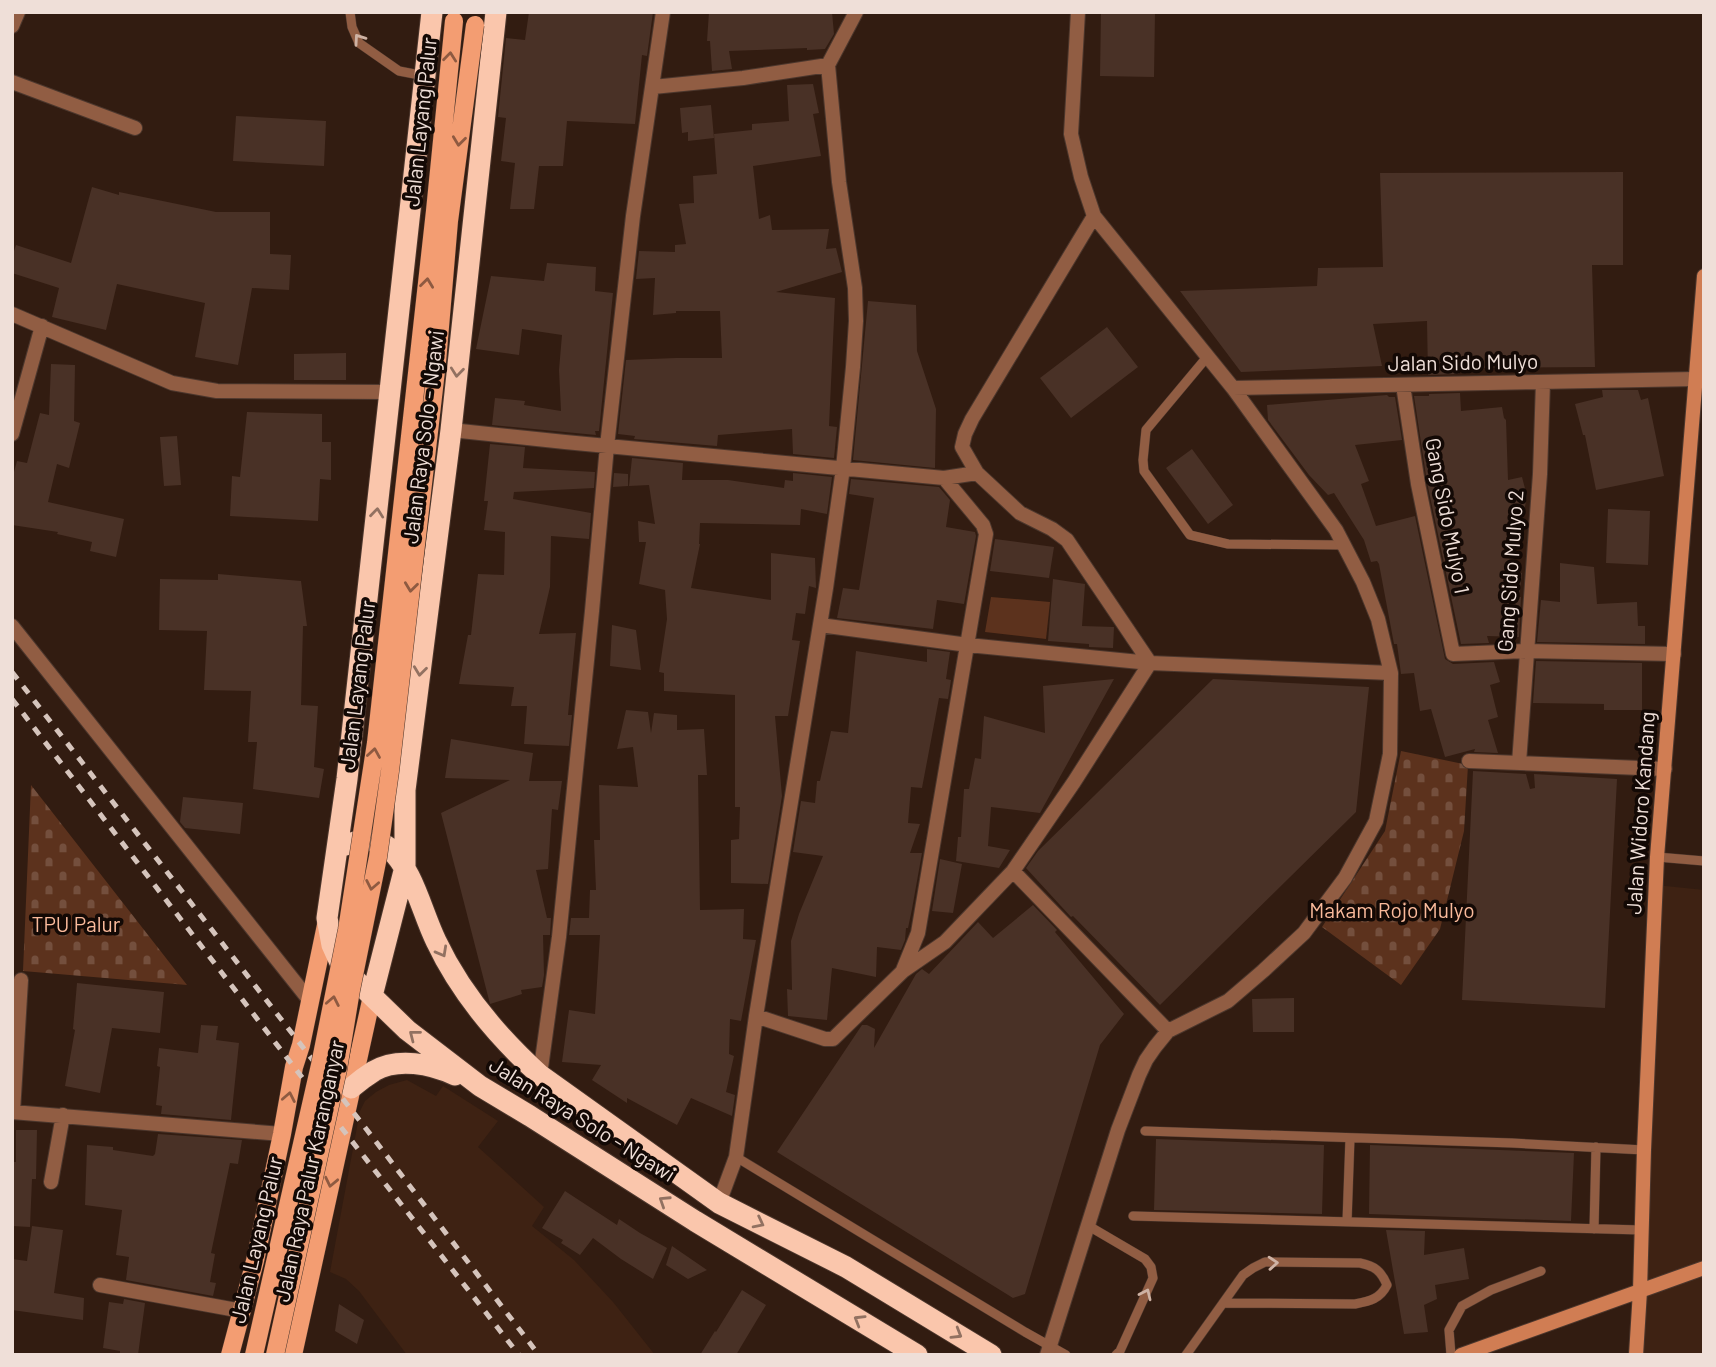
<svg xmlns="http://www.w3.org/2000/svg" width="1716" height="1367" font-family="Barlow,sans-serif">
	<defs>
		<pattern id="cemetery-stones" width="16" height="16" patternUnits="userSpaceOnUse" patternTransform="scale(1.75)"><rect width="16" height="16" fill="#5c321d"/><path d="M2 7V4a2 2 0 0 1 4 0v3zM10 15v-3a2 2 0 0 1 4 0v3z" fill="#744f3d"/></pattern>
	</defs>
	<rect width="100%" height="100%" fill="#321c11"/>
	<path fill="#3e2213" d="M1656,885L1704,890V1355H1633Z
		M407,1080L436,1096L443,1086L498,1121L478,1147L544,1207L532,1226L574,1260L613,1302L655,1355H407L359,1291L346,1279L330,1272L360,1111L365,1101L376,1092L389,1085Z"/>
	<path fill="#5c321d" d="M991,597L1050,602L1046,639L985,632Z"/>
	<path fill="url(#cemetery-stones)" d="M1401,751L1468,765L1464,831L1440,929L1401,985L1322,927L1385,831Z
		M31,785L187,985L23,971Z"/>
	<path fill="#493126" d="M529,12H653L647,56L642,55L635,124L567,121L563,166H539L534,209H510L515,163L501,161L506,118L498,117L506,38L525,40Z
		M709,12H832L834,34L825,49L807,50V48L729,51L732,69L712,71L710,41H707Z
		M1101,12H1155L1154,77L1100,76Z
		M813,84L819,113L813,114L821,156L753,166L759,219L770,215L772,230L829,229L826,249L836,248L842,272L776,292L835,298L829,426L837,427L834,458L793,454L792,429L718,435L717,446L634,439L635,436L618,434L626,360L676,358H722L720,311H676V313L653,315L655,278L636,279L639,251L675,252V245L686,244L679,204L694,203L693,176L717,174L714,134L752,130V124L789,121L787,85Z
		M711,105L714,138L688,141V132L682,133L680,108Z
		M236,116L326,121L324,166L233,161Z
		M1623,172V265H1592L1595,367L1459,368V374L1428,375L1427,321L1373,324L1382,366L1241,372L1180,291L1317,286L1318,268L1383,267L1380,173Z
		M92,187L119,195V192L216,212H270V254L291,255L289,290L252,288L238,365L195,357L205,303L117,284L106,330L52,317L59,288L12,273V257L16,245L71,263Z
		M547,263L596,267L595,291L613,293L599,431H595L596,435L492,425L495,398L525,401L524,405L561,411L559,370L562,335L522,329L519,355L476,349L491,276L544,281Z
		M868,301L916,305L917,351L936,409L935,468L853,460Z
		M1107,327L1138,367L1071,418L1040,378Z
		M346,353V380H294V354Z
		M51,364L75,365L74,421L80,423L69,468L57,464L48,502L124,519L116,557L90,551L92,542L57,534L58,532L12,525V479L17,461L27,463L40,413L49,415Z
		M1602,390H1638L1641,400L1648,398L1664,476L1596,490L1585,435H1583L1575,404L1603,397Z
		M1460,393L1461,411L1502,407L1504,418L1506,420L1508,480L1522,477L1527,496L1522,522H1518L1513,571L1522,573L1519,597H1521L1519,637L1487,636L1489,643L1461,644L1427,482L1414,396H1429V394Z
		M1387,395L1389,397H1395L1402,440L1355,445L1369,481L1361,484L1376,526L1415,516L1445,659L1453,664L1494,662L1500,682L1490,685L1498,717L1488,720L1498,753L1474,752L1475,749L1445,757L1431,709L1420,711L1414,673L1401,674L1397,644H1394L1379,564L1377,561L1371,562L1364,540L1334,493L1328,495L1309,475L1268,420L1267,405Z
		M247,412L322,414V442H331V480L320,479L318,521L230,516L232,476L240,477Z
		M177,436L181,485L164,486L160,437Z
		M490,444L525,447L523,468L595,472L594,488L514,492L513,499L591,513L589,539L551,536L550,587L539,634L576,633L568,715H572L569,746L524,744L527,706H511L514,687L459,684L468,635H471L478,574L504,575L505,532L484,530L488,501H484Z
		M1192,449L1233,505L1208,524L1166,468Z
		M632,458L683,463L682,480H728L784,488L785,480L793,481V473L832,477L827,514L801,509L800,525L700,523L699,544H700L691,588L771,600V553L815,558L816,588L809,586L805,614L796,613L792,640L800,641L788,716H775L782,796L768,884L731,883V840L739,839L740,807H735V695L664,691V673L659,672L667,619L665,590L639,584L646,542H639L638,521L655,524L649,485L629,486Z
		M614,473L628,474V486L613,487Z
		M851,479L939,487L950,500L946,527L975,532L976,536L964,604L937,600L933,629L837,618L843,588L859,590L874,498L849,494Z
		M1608,509L1650,511L1648,565L1606,563Z
		M995,539L1054,547L1049,578L990,571Z
		M1560,563L1594,567L1597,604L1637,602L1638,626H1645V644L1537,642L1541,600L1560,602Z
		M218,574L301,581L307,626H303L301,705L318,706L314,767L324,769L319,798L253,789L257,742H248L251,691L204,690L207,631L159,630L160,579L218,580Z
		M1053,579L1085,584L1082,626L1114,627L1113,648L1089,647V644L1048,641Z
		M612,625L636,630L641,670L610,666Z
		M927,649L950,652L946,679L951,680L948,699L939,698L922,788L911,787L908,823L920,824L910,853H922L912,909L908,928H906L905,940L901,950L877,947L876,977L832,968L827,1020L788,1016L787,989L792,990L791,941L799,914L823,856L793,852L801,801L815,803L817,781H820L831,731L848,733L856,651L927,662Z
		M1536,661L1642,663V710H1604V704L1533,703Z
		M1114,679L1040,813L991,807L988,846L1010,850L999,868L956,861L958,837H961L964,789H969L975,758L981,759L984,716L1045,733L1043,686Z
		M1213,679L1369,687L1356,812L1160,1005L1073,916L1071,917L1026,868L1038,851Z
		M626,710L648,712L651,733L654,713L677,715V730L704,729L707,775H698L700,910L744,909L743,939L756,940L741,1021L730,1019L729,1054L734,1056L726,1092L735,1095L732,1116L691,1098L677,1125L627,1098V1103L592,1080L601,1065L562,1062L569,1010L595,1014L600,935H569L571,918H589L590,890H596L594,840H600L599,785L638,787L633,747L617,749Z
		M451,739L533,753L529,781H562L558,810L552,809L548,869L536,870L547,918H551L550,935H543L544,975L542,987L521,990L522,994L490,1004L441,813L510,780L445,778Z
		M1473,771L1526,774L1530,789L1535,788L1534,774L1617,779L1605,1008L1462,1000Z
		M183,797L243,803L240,834L185,828L180,822Z
		M940,859L962,864L953,913L932,911Z
		M1033,905L1057,930L1055,932L1124,1014L1100,1045L1025,1294L1013,1298L777,1152L862,1025H867L875,1029L874,1048L916,974L922,969L929,974L978,922L993,938Z
		M77,983L164,992L160,1033L112,1028L100,1093L65,1086L75,1030L73,1029Z
		M1294,998V1032H1253L1252,999Z
		M201,1025L218,1026L216,1040L239,1043L231,1120L161,1114L162,1106L156,1105L160,1067L157,1066L159,1048L198,1053Z
		M16,1130H37L36,1179H32L30,1227L12,1226V1162H16Z
		M158,1134L242,1140L238,1164L230,1163L211,1253L215,1254L210,1282L216,1283L213,1296L126,1280L129,1257L116,1255L122,1210L85,1205L87,1145L113,1147V1150L153,1156L155,1154Z
		M1156,1139L1324,1145L1322,1214L1154,1210Z
		M1370,1145L1574,1153L1571,1221L1369,1214Z
		M565,1191L617,1225L619,1219L640,1233L667,1248L653,1279L621,1259L593,1238L580,1255L561,1243L563,1240L542,1228Z
		M32,1226L63,1230L54,1293L84,1298L83,1320L12,1310V1259L27,1261Z
		M1386,1230L1425,1231L1424,1255L1464,1248L1469,1279L1435,1285L1437,1299L1424,1305L1428,1332L1404,1334Z
		M672,1246L707,1270L688,1279L666,1265Z
		M742,1290L766,1305L736,1355H700L715,1331L716,1332Z
		M124,1299L145,1303L138,1355H120V1351L103,1348L109,1302L123,1304Z
		M339,1304L364,1320L357,1344L335,1331Z"/>
	<g fill="none" stroke-linecap="round" stroke-linejoin="round">
		<g stroke="#4c372d" stroke-width="10">
			<path id="lane" d="M350,12L352,27L359,43L399,71L425,76
				M1207,357L1146,430L1143,460L1144,471L1190,535L1228,544L1344,545
				M1657,857L1704,861
				M1145,1131L1512,1143L1644,1150
				M736,1157L1025,1332L1066,1355
				M1133,1216L1641,1230
				M1347,1222L1350,1138
				M1087,1225L1145,1259L1151,1267L1153,1278L1120,1351L1116,1355
				M1594,1229L1596,1147
				M1186,1355L1243,1275L1253,1268L1265,1262L1360,1263C1375,1266 1381,1271 1387,1285C1380,1299 1370,1301 1355,1304L1223,1303
				M1451,1355L1449,1330L1462,1306L1491,1290L1541,1271"/>
		</g>
		<g stroke="#4c372d" stroke-width="16">
			<path id="street" d="M12,26L18,12
				M12,82L135,128
				M653,87L743,78L828,65
				M1094,216L972,419L965,434L962,447L977,473L1020,513L1052,529L1067,540L1150,663L1391,673
				M12,314L172,383L217,391L390,392
				M1403,385L1418,484L1453,654L1526,651L1674,654
				M1233,388L1695,379
				M451,430L565,442L944,478L977,473
				M12,434L42,326
				M12,626L310,1001
				M1469,761L1665,769
				M1519,763L1540,474L1543,382
				M1013,871L1168,1031
				M903,970L918,933L986,534L983,525L944,478
				M756,1016L826,588L843,468L853,367L856,321L855,288L839,182L828,65L856,12
				M540,1075L559,937L592,611L607,446L633,216L663,12
				M12,1112L282,1134
				M13,1112L21,980
				M51,1182L63,1115
				M719,1203L736,1157L756,1016L825,1039H833L903,971L945,942L1013,871L1074,782L1150,663L968,645L820,625
				M100,1285L242,1311
				M1047,1355L1118,1130L1139,1075L1146,1060L1155,1047L1168,1031L1228,1001L1263,971L1304,933L1345,878L1376,821L1390,754L1391,673L1378,619L1363,582L1336,530L1233,388L1094,216L1081,177L1071,134L1078,12"/>
		</g>
		<g stroke="#4c372d" stroke-width="16">
			<path id="secondary" d="M1461,1355L1704,1268
				M1636,1355L1640,1291L1644,1150L1657,857L1704,276"/>
		</g>
		<g stroke="#4c372d" stroke-width="19">
			<path id="primary" d="M230,1355L255,1261L282,1134L294,1067L301,1045L326,925
				M293,1355L372,996"/>
		</g>
		<g stroke="#4c372d" stroke-width="23">
			<path id="highway" d="M432,12L347,779L327,918L332,945L342,967L407,1030L480,1086L530,1116L695,1221L917,1355
				M342,846C356,841 375,836 388,847C414,871 421,910 436,941C461,994 498,1037 540,1075L719,1203L846,1267L991,1355
				M372,996L405,867V790L451,430L496,12
				M351,1088C358,1082 366,1076 374,1071C398,1057 431,1064 455,1075"/>
		</g>
		<use href="#lane" stroke="#915d43" stroke-width="9"/>
		<use href="#street" stroke="#915d43" stroke-width="14"/>
		<use href="#secondary" stroke="#d07d53" stroke-width="14"/>
		<use href="#primary" stroke="#f39d72" stroke-width="18"/>
		<use href="#highway" stroke="#fac6ac" stroke-width="21"/>
		<path stroke="#d5c4bc" stroke-width="5" stroke-dasharray="9 9" stroke-linecap="butt" d="M12,672L367,1130L539,1355
			M12,699L294,1067L519,1355"/>
		<g stroke="#4c372d" stroke-width="19" stroke-linecap="butt">
			<path id="primary-bridge" d="M254,1355L320,1065L347,930L376,743L435,211L454,21
				M275,1355L338,1069L351,990L378,857L390,771L437,362L449,221L475,25"/>
		</g>
		<use href="#primary-bridge" stroke="#f39d72" stroke-width="18"/>
	</g>
	<defs><path id="oneway-chevron" d="M-2-3.5L2.5 0L-2 3.5" fill="none" stroke-width="1.6" stroke-linecap="round" stroke-linejoin="round" transform="scale(1.75)"/></defs>
	<g stroke="#ceb2a4">
		<use href="#oneway-chevron" transform="translate(359 39) rotate(-125)"/>
		<use href="#oneway-chevron" transform="translate(1273 1263) rotate(-4)"/>
		<use href="#oneway-chevron" transform="translate(1146 1294) rotate(-65)"/>
	</g>
	<g stroke="#8e5a41">
		<use href="#oneway-chevron" transform="translate(450 57) rotate(-84)"/>
		<use href="#oneway-chevron" transform="translate(459 141) rotate(97)"/>
		<use href="#oneway-chevron" transform="translate(427 283) rotate(-83)"/>
		<use href="#oneway-chevron" transform="translate(411 587) rotate(97)"/>
		<use href="#oneway-chevron" transform="translate(374 753) rotate(-81)"/>
		<use href="#oneway-chevron" transform="translate(372 885) rotate(101)"/>
		<use href="#oneway-chevron" transform="translate(333 1001) rotate(-79)"/>
		<use href="#oneway-chevron" transform="translate(289 1097) rotate(-79)"/>
		<use href="#oneway-chevron" transform="translate(331 1182) rotate(102)"/>
	</g>
	<g stroke="#927161">
		<use href="#oneway-chevron" transform="translate(457 372) rotate(96)"/>
		<use href="#oneway-chevron" transform="translate(377 513) rotate(-84)"/>
		<use href="#oneway-chevron" transform="translate(420 671) rotate(97)"/>
		<use href="#oneway-chevron" transform="translate(442 952) rotate(61)"/>
		<use href="#oneway-chevron" transform="translate(414 1035) rotate(-142)"/>
		<use href="#oneway-chevron" transform="translate(664 1201) rotate(-147)"/>
		<use href="#oneway-chevron" transform="translate(759 1223) rotate(27)"/>
		<use href="#oneway-chevron" transform="translate(859 1320) rotate(-149)"/>
		<use href="#oneway-chevron" transform="translate(957 1334) rotate(31)"/>
	</g>
	<g text-anchor="middle" stroke-width="7" stroke-linejoin="round" paint-order="stroke">
		<g font-size="21" fill="#efdfd8" stroke="#130905">
			<text transform="translate(421 122) rotate(-84)" y="7">Jalan Layang Palur</text>
			<text transform="translate(1463 363) rotate(-1)" y="7">Jalan Sido Mulyo</text>
			<text transform="translate(424 437) rotate(-83)" y="7">Jalan Raya Solo - Ngawi</text>
			<text transform="translate(1447 516) rotate(79)" y="7">Gang Sido Mulyo 1</text>
			<text transform="translate(1511 571) rotate(-86)" y="7">Gang Sido Mulyo 2</text>
			<text transform="translate(358 685) rotate(-83)" y="7">Jalan Layang Palur</text>
			<text transform="translate(1641 813) rotate(-86)" y="7">Jalan Widoro Kandang</text>
			<text transform="translate(582 1120) rotate(32)" y="7">Jalan Raya Solo - Ngawi</text>
			<text transform="translate(310 1171) rotate(-78)" y="7">Jalan Raya Palur Karanganyar</text>
			<text transform="translate(257 1240) rotate(-77)" y="7">Jalan Layang Palur</text>
		</g>
		<g font-size="21" fill="#faba9b" stroke="#130905">
			<text x="1392" y="918">Makam Rojo Mulyo</text>
			<text x="76" y="932">TPU Palur</text>
		</g>
	</g>
	<rect width="1716" height="1367" fill="none" stroke="#efdfd8" stroke-width="28"/>
</svg>
